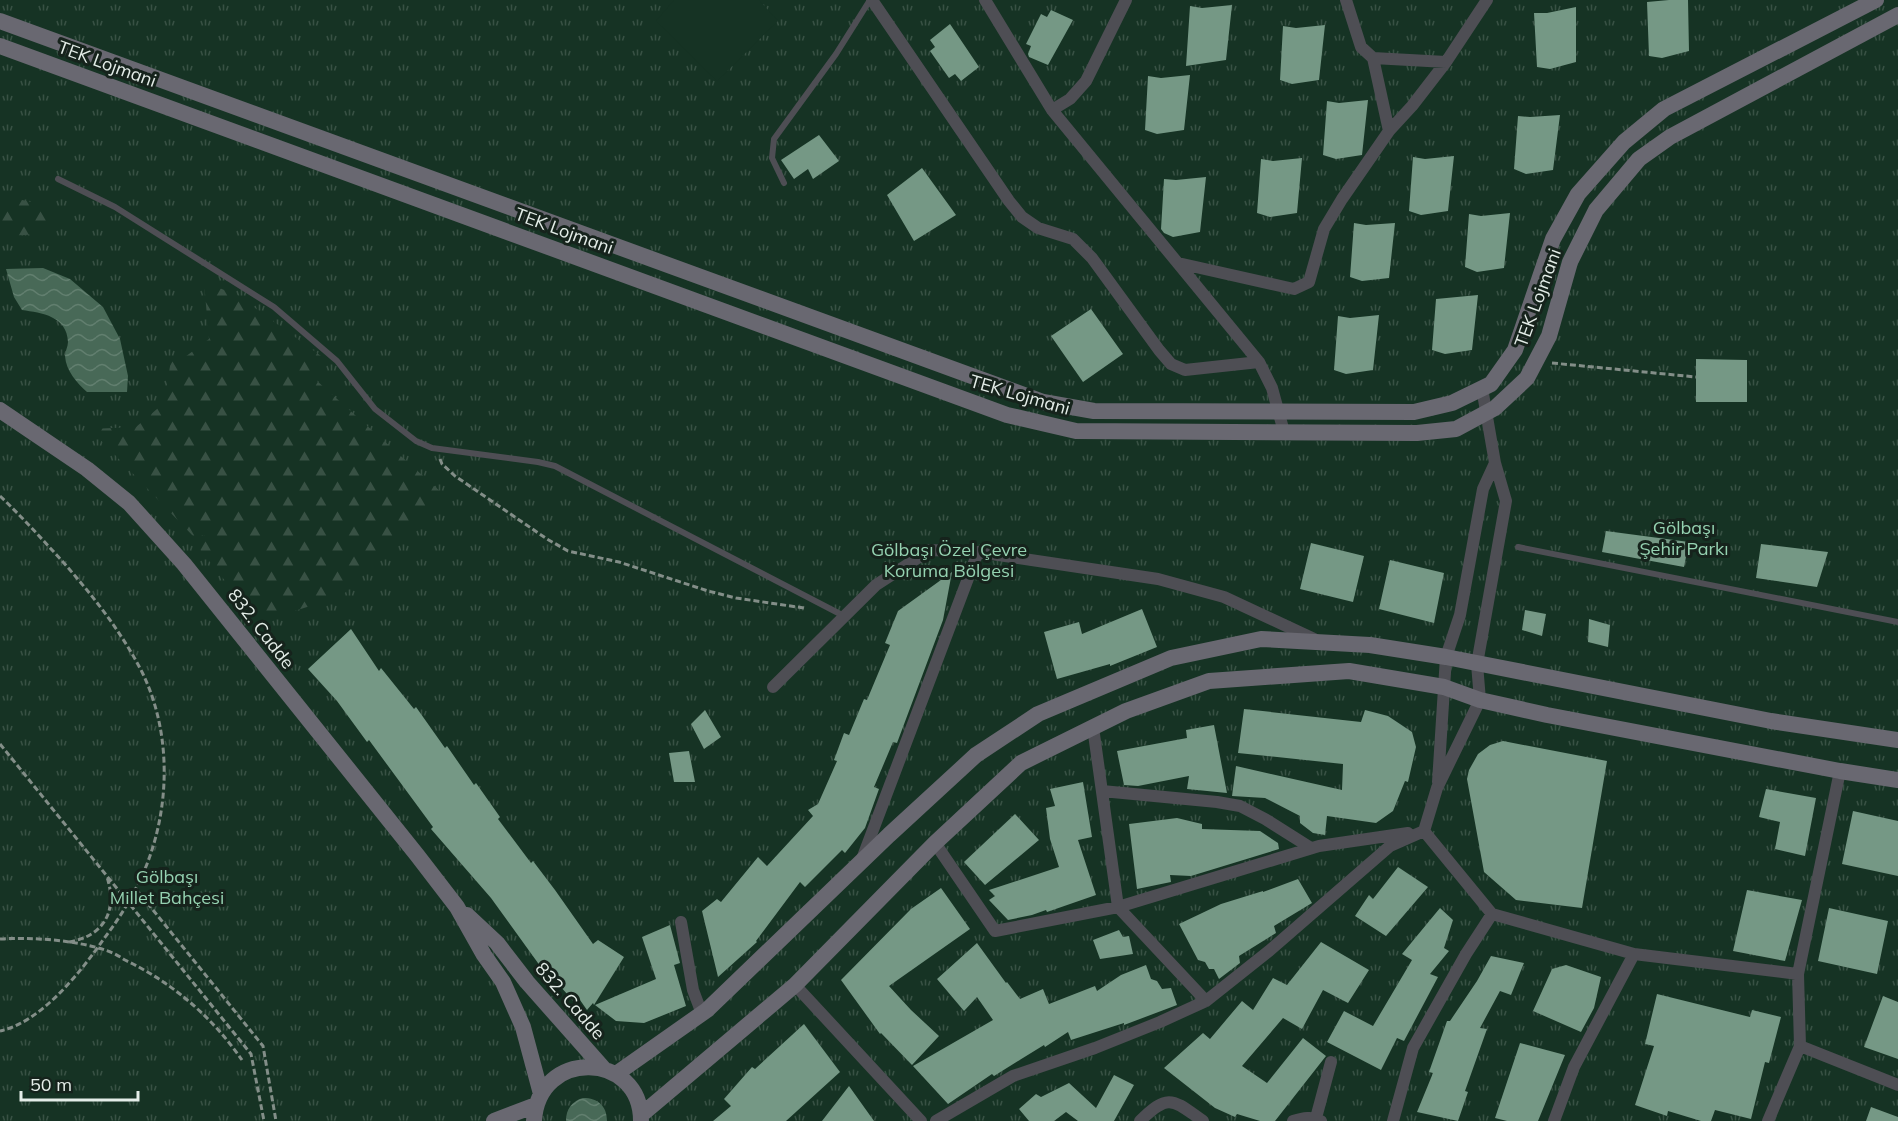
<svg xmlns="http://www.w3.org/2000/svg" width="1898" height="1121" font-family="Mulish,sans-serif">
	<defs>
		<pattern id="grass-tufts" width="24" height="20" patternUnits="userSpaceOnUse" patternTransform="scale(1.5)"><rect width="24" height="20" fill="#163324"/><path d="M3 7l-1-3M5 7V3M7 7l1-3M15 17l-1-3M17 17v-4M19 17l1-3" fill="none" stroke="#385144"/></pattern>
		<pattern id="forest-firs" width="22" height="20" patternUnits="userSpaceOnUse" patternTransform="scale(1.5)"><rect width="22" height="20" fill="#163324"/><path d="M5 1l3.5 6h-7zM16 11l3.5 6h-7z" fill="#385144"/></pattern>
		<pattern id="water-waves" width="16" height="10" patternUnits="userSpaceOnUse" patternTransform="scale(1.5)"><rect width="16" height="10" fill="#486957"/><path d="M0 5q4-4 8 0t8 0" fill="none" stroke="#627f6f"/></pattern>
	</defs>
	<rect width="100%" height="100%" fill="#16231c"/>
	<path fill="url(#grass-tufts)" d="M0,0H1898V1121H0Z"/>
	<path fill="url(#forest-firs)" d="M0,195L58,208L50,233L0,237Z
		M204,282L237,295L321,356L317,381L441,492L342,596L288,613H251L197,546L205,535L194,537L90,429L136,427L164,403L171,360L185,357L209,339Z"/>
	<path fill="#163324" d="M674,0H759L778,21L717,81L656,21Z"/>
	<path fill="url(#water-waves)" d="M43,268L70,279L103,307L120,339L128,376L127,392H87C77,383 66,371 65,356C65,351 68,347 68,342C67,316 42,313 22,310L14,297L6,269Z
		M583,1098C598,1098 607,1106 607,1121H566C566,1109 572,1101 583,1098Z"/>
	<path fill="#759885" d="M1669,0H1688L1689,51L1662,58L1649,56L1647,2Z
		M1232,5L1226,60L1186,66L1190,6L1202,8Z
		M1576,7V62L1550,69L1537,67L1534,13H1547Z
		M1051,10L1073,20L1048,65L1029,57L1028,54L1031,46L1026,44L1041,14L1047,17Z
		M950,24L979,67L961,81L955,74L949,78L930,51L935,47L930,40Z
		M1325,25L1319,80L1292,84L1280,80L1283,26L1296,28Z
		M1190,75L1184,130L1157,134L1145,130L1148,76L1161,78Z
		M1368,100L1362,155L1336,159L1323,155L1327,101L1339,103Z
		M1560,115L1553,170L1526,174L1514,169L1518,116L1530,117Z
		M819,135L839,161L813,179L808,169L794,179L781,160Z
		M1454,156L1448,211L1421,215L1409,211L1413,157L1425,159Z
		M1302,158L1297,213L1270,217L1257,213L1261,159L1273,161Z
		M922,168L956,215L914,241L887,195Z
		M1206,177L1200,232L1173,237L1164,233L1161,229L1164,179L1176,180Z
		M1510,213L1504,268L1477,272L1465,267L1469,214L1481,216Z
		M1354,223L1366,225L1395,223L1389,278L1362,281L1350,277Z
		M1478,295L1472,350L1445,354L1432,350L1436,299Z
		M1091,309L1123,354L1083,382L1051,336Z
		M1379,315L1373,370L1346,374L1334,370L1338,316L1350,318Z
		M1696,359L1747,360V402H1696Z
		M1606,531L1689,542L1684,567L1602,552Z
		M1311,543L1364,556L1353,602L1300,589Z
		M1761,544L1828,552L1817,587L1756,578Z
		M1390,560L1444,573L1434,623L1379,609Z
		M952,572L943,620L897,743L893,742L874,787L879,789L865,828L845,853L842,850L805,887L800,882L756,941L757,942L718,977L702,911L717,899L721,902L758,857L767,866L813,816L808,810L818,804L837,761L834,760L844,733L849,735L864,699L867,700L890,645L885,643L898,611Z
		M1142,609L1157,647L1110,666V664L1057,679L1044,632L1079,622L1082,634Z
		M1525,610L1546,614L1542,636L1522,630Z
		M1589,619L1610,625L1608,647L1588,642Z
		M351,629L379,671L381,668L414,709L416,707L445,748L447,746L474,785L476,783L500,817L498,819L531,863L533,861L555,890L593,944L598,940L624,957L594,1005L593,1003L587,1010L580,1000L575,1003L545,969L543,970L491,898L431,829L433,827L369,740L367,742L337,701L308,669Z
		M1244,709L1361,722L1365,710L1388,716L1412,732L1416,747L1408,782L1405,781L1393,811L1376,823L1327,816L1325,835L1313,833L1300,823V816L1265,798L1232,796L1236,766L1342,790L1343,764L1238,753Z
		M705,710L721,737L704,749L691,724Z
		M1214,725L1227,793L1187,789L1189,776L1138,786L1124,785L1117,751L1187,738L1186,730Z
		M1503,741L1607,761L1582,908L1516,900L1484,872L1467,779L1469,770L1478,754L1490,745Z
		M689,751L695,782H674L669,753Z
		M1083,782L1092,837L1078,840L1096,895L1047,912L1046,910L1032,915L1008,920L989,900L995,896L989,890L1059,867L1050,839L1046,808L1055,806L1050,789Z
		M1766,789L1816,798L1805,856L1775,849L1780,822L1759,817Z
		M1853,811L1898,821V876L1842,864Z
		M1015,814L1039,840L985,885L964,862Z
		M1177,818L1202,824V829L1260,831L1278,843L1279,849L1191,876L1170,875L1171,882L1137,889L1129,824Z
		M1398,867L1428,887L1386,936L1355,916L1369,895L1373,899Z
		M1298,879L1312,903L1274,926L1276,933L1239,956L1240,963L1219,979L1214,969H1209L1205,962L1198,960L1179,924L1221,904L1263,891V892Z
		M941,888L970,929L889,986L911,1010L939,1036L912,1065L881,1033L880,1034L841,980L911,909Z
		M1747,890L1802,900L1785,961L1733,951Z
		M1440,908L1453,920L1444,948L1449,951L1430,974L1438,977L1404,1041L1397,1038L1381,1070L1327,1042L1344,1011L1373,1026L1412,960L1402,954Z
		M1829,908L1888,921L1877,974L1818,961Z
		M670,925L680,963L674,965L686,1006L644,1023L616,1021L595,1005L656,979L642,937Z
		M1119,930L1123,937L1129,936L1133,954L1100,959L1093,940Z
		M1321,942L1369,970L1348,1003L1323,990L1302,1029L1283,1018L1242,1066L1267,1083L1303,1038L1326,1056L1275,1121H1260L1237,1114L1235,1117L1215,1108L1164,1068L1203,1033L1210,1039L1242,1001L1253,1010L1273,978L1287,985Z
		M977,943L1006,983L1007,982L1020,999L1043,989L1049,1004L1095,986L1097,991L1121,975L1146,965L1151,979L1157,981L1162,989L1171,988L1177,1005L1124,1025V1023L1071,1040L1068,1032L1045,1047L1044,1045L994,1076L992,1074L948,1104L913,1066L993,1020L977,997L964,1011L937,979Z
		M1491,956L1524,963L1511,995L1500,991L1480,1028L1487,1029L1465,1091L1468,1092L1458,1121L1417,1112L1433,1073L1429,1072L1447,1021H1450L1477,981Z
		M1566,965L1601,977L1594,1008L1581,1032L1533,1011L1552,969Z
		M1657,994L1750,1017L1752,1010L1781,1017L1769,1063L1765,1062L1751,1119L1715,1110L1711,1121H1701L1668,1111L1667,1116L1635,1105L1654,1046L1645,1044Z
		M1883,996L1898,1002V1059L1864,1047Z
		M804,1024L840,1072L786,1121H713L731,1106L724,1099L752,1067L755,1069Z
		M1520,1043L1565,1055L1538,1121H1507L1495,1118Z
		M1114,1075L1134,1085L1114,1121H1078L1066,1112L1054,1121H1029L1019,1109L1036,1094L1041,1097L1069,1083L1096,1108Z
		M849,1086L874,1121H822Z
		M1871,1107L1898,1117V1121H1866Z"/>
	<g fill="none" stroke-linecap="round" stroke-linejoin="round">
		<path stroke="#838e88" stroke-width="3" stroke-dasharray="6 3" stroke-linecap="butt" d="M1552,363L1696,377
			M440,459L442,464L455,476L547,539L568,551L619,562L708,591L736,598L804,608
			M0,496C22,517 42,539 63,562C93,596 121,631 142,672C175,739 170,825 135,890C126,908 115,924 103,940C80,973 41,1022 0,1031
			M0,744L251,1054L264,1121
			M136,889L263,1046L276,1121
			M0,939C31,937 75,940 105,950C112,952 119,956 125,960C173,983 212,1017 242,1060
			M69,942C104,936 118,911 107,877"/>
		<path stroke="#4e4e54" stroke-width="6" d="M58,179L115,207L274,307L337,361L375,409L416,441L432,448L538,462L555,466L844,616
			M784,183L772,158L774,139L836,54L870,0
			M1518,547L1898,622"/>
		<path stroke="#4e4e54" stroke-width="12" d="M872,0L1009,201L1022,217L1038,228L1073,239L1092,258L1159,350L1171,364L1185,370L1259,362
			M985,0L1052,110L1259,362L1272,388L1284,432
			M1346,0L1361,47L1373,58L1446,62L1487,0
			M1373,58L1389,131L1412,106L1446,62
			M1052,110L1070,99L1086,81L1126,0
			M1178,263L1294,289L1309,282L1324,229L1342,199L1389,131
			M1482,388L1495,463L1506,501L1477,664L1480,700L1437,788L1424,831L1492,914L1634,954L1798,974
			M773,687L876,585L930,550L978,552
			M1093,727L1118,907L1206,1001
			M1438,782L1446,657L1460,615L1483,489L1495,463
			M1102,791L1217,802L1240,806L1265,819L1311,848
			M935,843L995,931L1118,907L1319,846L1408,833
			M862,859L978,552L1158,579L1224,597L1314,639
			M681,922L693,990L702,1014
			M795,985L921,1121
			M1800,1046L1898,1085
			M1316,1118L1331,1062
			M936,1121L1013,1076L1095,1048L1160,1022L1206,1001L1269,951L1390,846L1424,831
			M1140,1121C1169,1092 1173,1100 1203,1121
			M1293,1121C1303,1118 1312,1116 1321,1121
			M1393,1121L1413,1048L1466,954L1492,914
			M1554,1121L1574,1067L1634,954
			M1768,1121L1800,1046L1798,974L1840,771"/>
		<path stroke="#696871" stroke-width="16" d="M0,21L1043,402L1094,411L1414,412L1452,403L1491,384L1515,350L1553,239L1578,194L1624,142L1664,109L1876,0
			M0,46L1007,415L1076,431L1417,433L1456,429L1495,408L1527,378L1549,336L1570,262L1596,210L1639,159L1670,137L1898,15
			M0,410L87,469L129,503L184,564L417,855L457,907L484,955L503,982L523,1027L541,1094
			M467,915L497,943L527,982L604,1069
			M616,1074L707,1010L889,835L976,755L1038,714L1171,658L1261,639L1370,645L1446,657L1771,721L1898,740
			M641,1115L795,985L935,843L1021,763L1126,711L1209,681L1349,671L1444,687L1480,700L1547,715L1840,771L1898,780
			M494,1121L536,1105
			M534,1121C538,1048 641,1051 641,1121"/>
	</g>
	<g text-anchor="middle" stroke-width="6" stroke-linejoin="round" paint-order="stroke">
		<g font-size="18" fill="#e4ede8" stroke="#16231c">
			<text transform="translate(107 64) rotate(20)" y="6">TEK Lojmani</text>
			<text transform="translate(564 231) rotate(20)" y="6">TEK Lojmani</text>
			<text transform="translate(1538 298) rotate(-70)" y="6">TEK Lojmani</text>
			<text transform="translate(1020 395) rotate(16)" y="6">TEK Lojmani</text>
			<text transform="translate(261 629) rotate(52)" y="6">832. Cadde</text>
			<text transform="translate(570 1001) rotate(49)" y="6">832. Cadde</text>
		</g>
		<g font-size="18" fill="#95d2b1" stroke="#16231c">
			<text x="1684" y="534">Gölbaşı<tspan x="1684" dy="21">Şehir Parkı</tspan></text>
			<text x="949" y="556">Gölbaşı Özel Çevre<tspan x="949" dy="21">Koruma Bölgesi</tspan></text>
			<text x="167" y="883">Gölbaşı<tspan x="167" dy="21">Millet Bahçesi</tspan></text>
		</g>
	</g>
	<path d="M21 1091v9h117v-9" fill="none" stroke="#e4ede8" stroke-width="3"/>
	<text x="30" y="1091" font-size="18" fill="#e4ede8" stroke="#16231c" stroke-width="4.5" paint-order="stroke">50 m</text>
</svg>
